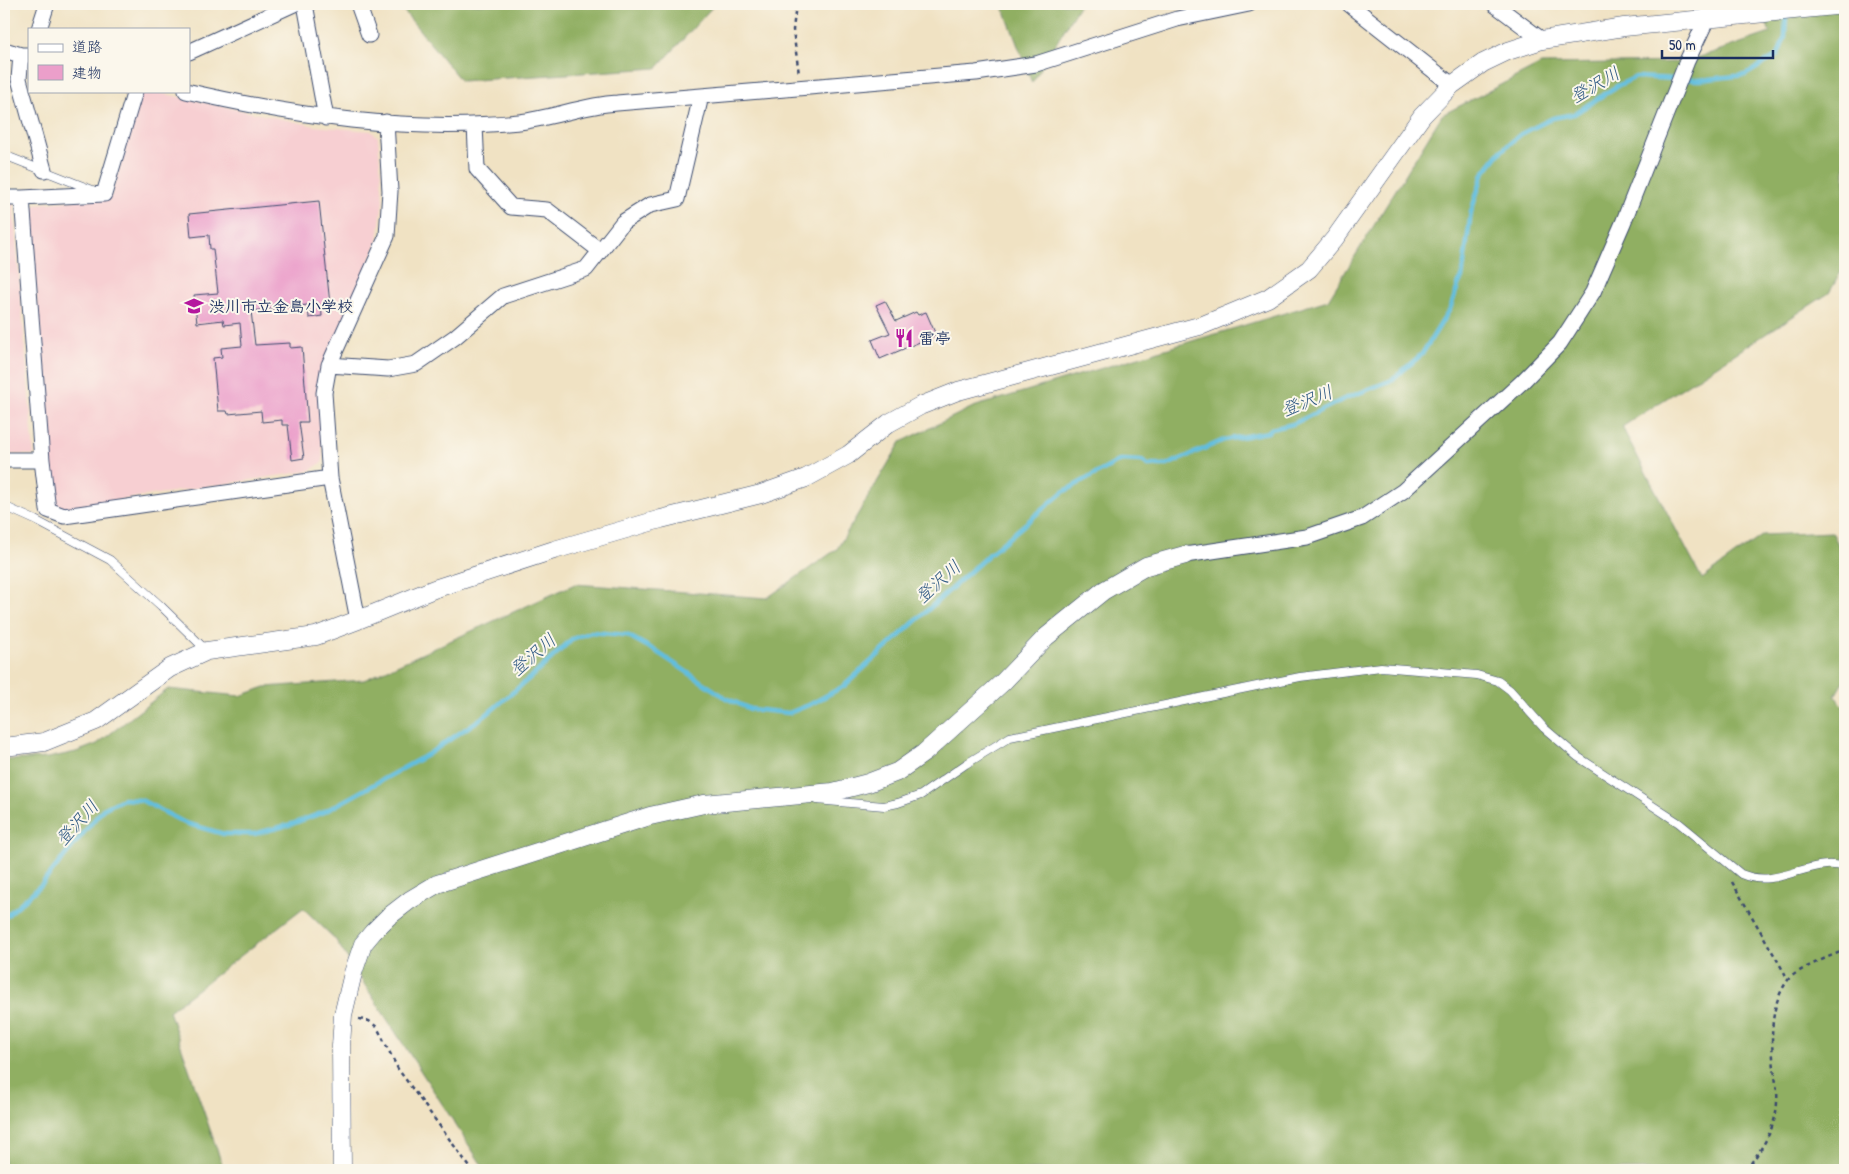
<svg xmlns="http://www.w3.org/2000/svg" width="1849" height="1174" font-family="'Patrick Hand','Klee One',sans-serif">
	<rect width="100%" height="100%" fill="#fbf7ec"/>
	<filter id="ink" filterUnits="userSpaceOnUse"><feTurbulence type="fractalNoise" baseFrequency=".02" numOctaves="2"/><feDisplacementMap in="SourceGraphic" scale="10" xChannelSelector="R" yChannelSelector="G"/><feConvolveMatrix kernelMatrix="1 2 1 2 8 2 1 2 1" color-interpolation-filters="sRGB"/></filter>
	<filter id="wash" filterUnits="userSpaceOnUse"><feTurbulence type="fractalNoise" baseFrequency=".0096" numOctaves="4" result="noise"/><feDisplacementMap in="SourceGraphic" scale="20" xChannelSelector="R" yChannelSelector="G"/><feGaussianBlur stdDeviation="1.12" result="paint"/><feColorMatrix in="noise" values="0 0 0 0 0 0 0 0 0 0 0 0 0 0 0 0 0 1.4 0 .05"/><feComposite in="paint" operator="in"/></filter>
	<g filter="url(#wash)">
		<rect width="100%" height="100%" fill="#f0e2c3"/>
		<path fill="#f7cfd2" d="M151,91L315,126L371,131L378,137L383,200L378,241L318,381L323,462L309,471L60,509L53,503L30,210L37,204L111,197L140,92Z
			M4,203H13L34,455L4,454Z"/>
		<path fill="#90af62" stroke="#566f60" d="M398,4H715L657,68L461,81Z
			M1002,4H1080L1032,83Z
			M1760,4H1845V265L1829,293L1622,427L1702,579L1763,535L1832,532L1845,558V678L1835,696L1845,709V1170H485L335,939L303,908L169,1011L224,1170H4V760L48,758L76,752L97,744L168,689L240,696L265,687L364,680L575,584L767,598L837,549L901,442L973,407L1328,300L1442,115L1541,64L1685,62L1770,33Z"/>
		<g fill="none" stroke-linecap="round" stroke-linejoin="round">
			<path stroke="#61bedf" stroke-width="4.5" d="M1683,79L1699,80L1745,75L1778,55L1785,37L1786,15
				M4,918L41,885L103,809L123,799L141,800L185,823L224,834H254L292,824L324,812L427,755L486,715L538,671L572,639L591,632L627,635L654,650L726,698L750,709L789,713L811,704L844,686L987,556L1063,492L1121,460L1142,461L1148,465H1167L1224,440L1268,432L1271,429L1293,424L1344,399L1392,380L1422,354L1450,309L1459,283L1462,278L1471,212L1483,174L1501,151L1521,134L1553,118L1574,114L1617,86L1636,77L1675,79"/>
		</g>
		<g id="blocks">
			<path fill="#eb9fca" d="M319,201L330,304L321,305L322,316L309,318L308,305L251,311L255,345L290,343V348L302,347L308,422H299L304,458L292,460L288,425H282V420L262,422L261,411L228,414L227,411H218L213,358L222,357L221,348L242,346L240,323L224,325L223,320L197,323L194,295L218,293L213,249H210L209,235L191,237L189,214Z
				M885,301L896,321L916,312L918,315L926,312L936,335L880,359L872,340L890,333L876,305Z"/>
		</g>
	</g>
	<g filter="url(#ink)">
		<use href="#blocks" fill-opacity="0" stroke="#3b4a6d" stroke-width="1"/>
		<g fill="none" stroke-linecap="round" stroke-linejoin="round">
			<g stroke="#3b4a6d" stroke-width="9">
				<path id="service" d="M4,155L95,191
					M4,506L35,520L110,560L161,606L207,651
					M816,800L884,806L898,803L921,795L966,764L1010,737L1300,677L1381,667L1477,675L1498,681L1510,690L1544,728L1578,757L1679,823L1741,874C1772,887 1795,868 1826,865C1832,864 1839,866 1845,866"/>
			</g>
			<g stroke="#3b4a6d" stroke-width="17">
				<path id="minor" d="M305,4L326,118
					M358,4L369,35
					M1349,4L1452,85
					M1494,4L1542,40
					M39,29L47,4
					M4,50L21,55H29
					M189,52L294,4
					M21,55L19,79L44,170
					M186,91C294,116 408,133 519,122C552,118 584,105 617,103C736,93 856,83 976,73L1036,64L1177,19L1249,4
					M475,125L477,169L511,207L547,210L599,250
					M4,198H22
					M329,365L388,369L416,364L455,337L503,296L586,269L623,222L650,205L677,199L701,96
					M4,460H42L48,510L64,516L330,478L358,620
					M42,460L22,198L104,194L135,91
					M330,478L324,393L329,365L387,236L390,191L386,122
					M1185,555L1307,537L1362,518L1403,491L1523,381L1560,343L1593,292L1623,223L1687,61L1714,4"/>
			</g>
			<g stroke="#3b4a6d" stroke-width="19">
				<path id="tertiary" d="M4,747L44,742L96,721L170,668L207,651L316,636L358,620L434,589L554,550L661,519L761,494L806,478L848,455L889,423L920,406L958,391L1203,325L1268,298L1309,269L1335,238L1422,116L1452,85L1483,63L1508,51L1542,40L1624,27L1845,5
					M342,1170L341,1046L343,1015L353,973L363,944L373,932L388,917L410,900L437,884L650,816L704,804L833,792L868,783L897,772L924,753L1003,682L1046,637L1103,591L1146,566L1185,555"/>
			</g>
			<path stroke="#3b4a6d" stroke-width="2.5" stroke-dasharray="4 4" stroke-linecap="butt" d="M796,4L793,30L799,74
				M1732,882L1788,979
				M359,1019L369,1021L377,1027L398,1069L472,1170
				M1746,1170C1761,1150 1776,1129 1777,1102C1778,1094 1776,1084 1775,1076C1771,1044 1768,1007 1788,980C1795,970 1833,955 1845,950"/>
			<use href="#service" stroke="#fff" stroke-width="8"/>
			<use href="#minor" stroke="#fff" stroke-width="15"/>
			<use href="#tertiary" stroke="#fff" stroke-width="18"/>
		</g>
	</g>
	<defs>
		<g id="school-bare" transform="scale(1.5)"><path d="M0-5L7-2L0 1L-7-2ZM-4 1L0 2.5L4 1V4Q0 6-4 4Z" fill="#b5179e" stroke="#fbf7ec" stroke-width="2.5" paint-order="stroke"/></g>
		<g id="restaurant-bare" transform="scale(1.5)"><path d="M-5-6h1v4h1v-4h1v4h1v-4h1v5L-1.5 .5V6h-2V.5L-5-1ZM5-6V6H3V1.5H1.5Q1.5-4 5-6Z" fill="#b5179e" stroke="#fbf7ec" stroke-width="2.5" paint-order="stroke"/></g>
	</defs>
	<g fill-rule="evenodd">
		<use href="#school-bare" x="194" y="306"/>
		<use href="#restaurant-bare" x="904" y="338"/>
	</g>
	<g text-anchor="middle" stroke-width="4" stroke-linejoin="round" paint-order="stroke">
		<g font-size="16" font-weight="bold" fill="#1b2f5e" stroke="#fbf7ec" text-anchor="start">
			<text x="209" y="312">渋川市立金島小学校</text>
			<text x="919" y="344">雷亭</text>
		</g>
		<g font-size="18" font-style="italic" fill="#305a85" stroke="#fbf7ec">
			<text transform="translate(1595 85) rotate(-30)" y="6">登沢川</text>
			<text transform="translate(1307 401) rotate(-22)" y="6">登沢川</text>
			<text transform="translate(938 582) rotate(-42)" y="6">登沢川</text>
			<text transform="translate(533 655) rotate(-41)" y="6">登沢川</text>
			<text transform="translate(77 823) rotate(-48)" y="6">登沢川</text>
		</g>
	</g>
	<rect width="1849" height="1174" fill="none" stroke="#fbf7ec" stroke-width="20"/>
	<rect x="28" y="28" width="162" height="65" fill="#fbf7ec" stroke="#a1a7b3"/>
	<rect x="38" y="44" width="25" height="8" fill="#ffffff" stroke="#a1a7b3"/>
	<text x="72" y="52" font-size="15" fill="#1b2f5e">道路</text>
	<rect x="38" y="65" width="25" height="15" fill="#eb9fca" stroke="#a1a7b3"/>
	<text x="72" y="78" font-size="15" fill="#1b2f5e">建物</text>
	<path d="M1662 50v8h111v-8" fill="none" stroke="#1b2f5e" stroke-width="2.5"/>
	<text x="1669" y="50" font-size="15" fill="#1b2f5e" stroke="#fbf7ec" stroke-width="4" paint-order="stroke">50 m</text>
</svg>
